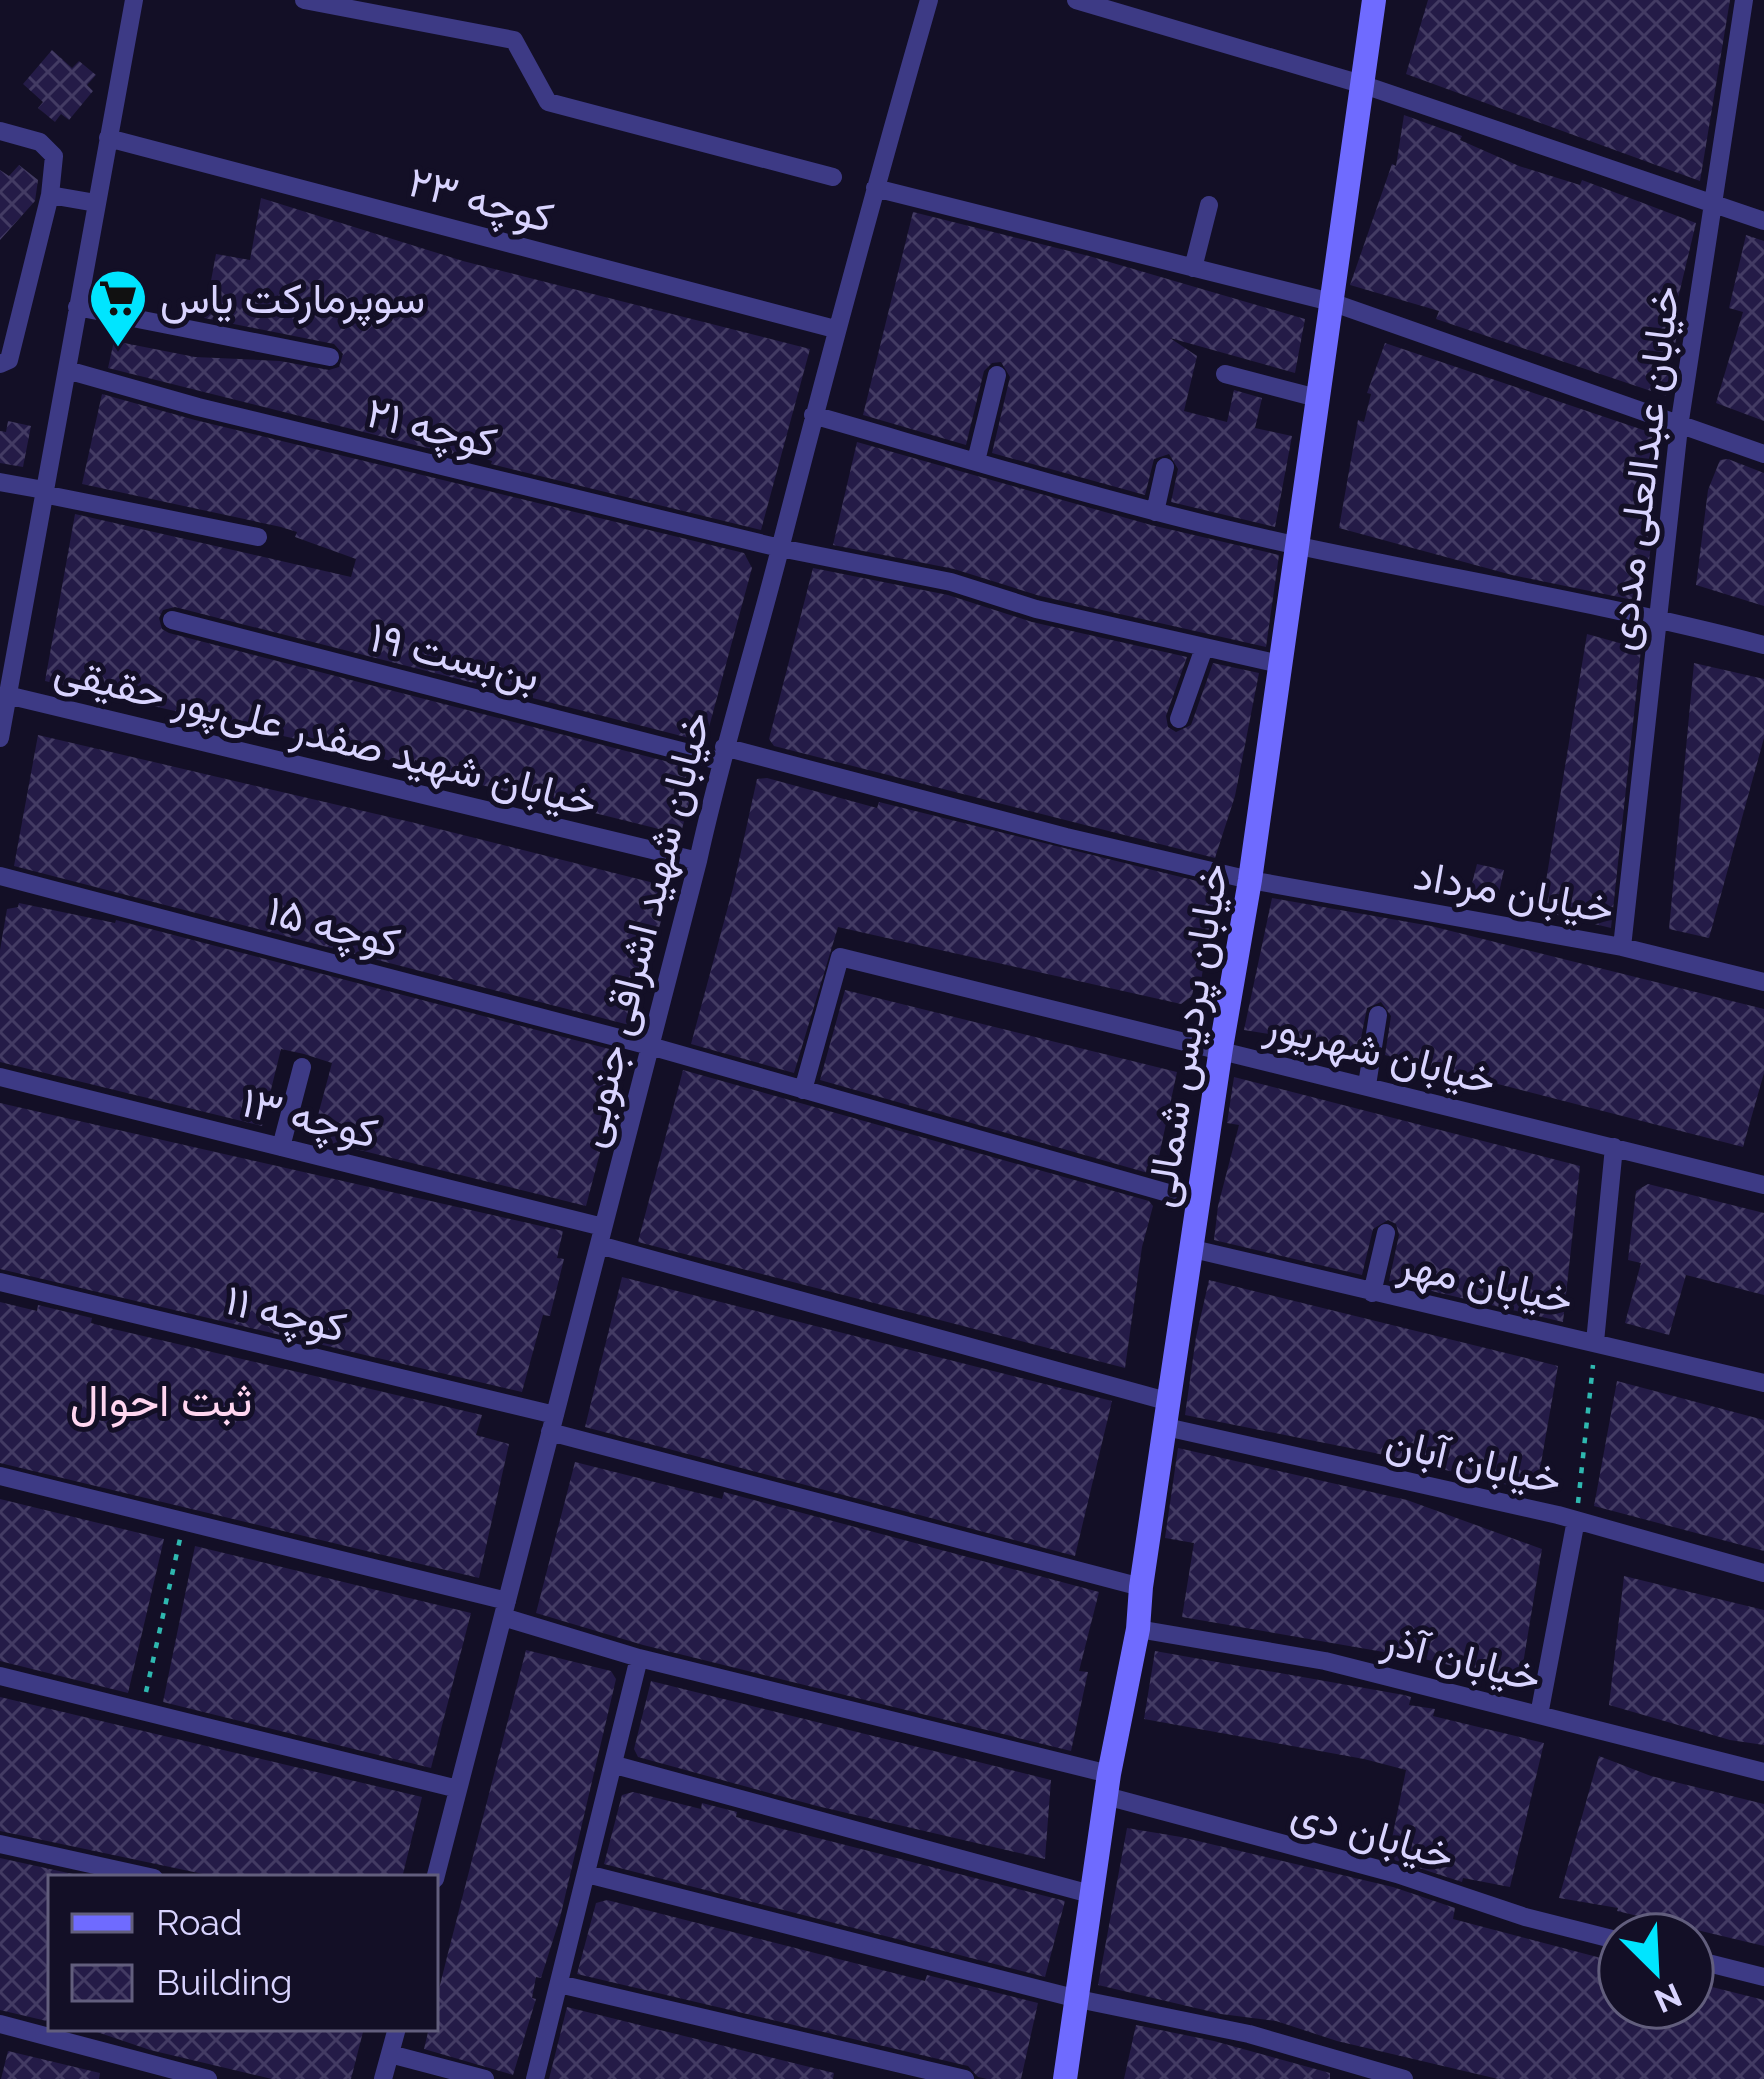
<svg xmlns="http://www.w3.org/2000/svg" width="1764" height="2079" font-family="Raleway,Vazirmatn,sans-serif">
	<defs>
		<pattern id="building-cross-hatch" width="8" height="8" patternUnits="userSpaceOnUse" patternTransform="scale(3)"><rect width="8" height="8" fill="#241b47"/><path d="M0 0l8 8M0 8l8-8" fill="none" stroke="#433b63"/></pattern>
	</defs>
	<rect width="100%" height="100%" fill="#130f26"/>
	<path fill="url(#building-cross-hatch)" d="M1428,0H1730L1700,181L1406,74Z
		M52,50L72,68L79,61L96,75L87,85L93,91L69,120L61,114L55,122L38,108L43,102L23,84Z
		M1404,115L1462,136L1460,140L1519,166L1580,185L1582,180L1696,223L1674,315L1680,317L1666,396L1436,319L1439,311L1350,285L1392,164L1396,166Z
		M19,165L38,180L35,201L0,240V170L9,176Z
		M261,198L463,261L810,349L761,530L491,464L492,461L462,451L459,456L108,368L114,341L195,357L280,361L329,370L339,367L343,354L334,344L204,318L216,254L250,260Z
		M913,212L1089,256L1305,319L1295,373L1170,338L1197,356L1184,411L1227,422L1234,390L1262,398L1255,428L1292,436L1275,527L1171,502L1178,469L1169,454L1154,459L1145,495L992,453L1010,377L1001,362L992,363L984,371L966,445L863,415Z
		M1746,235L1764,241V421L1716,403L1743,312L1729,308Z
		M1385,343L1664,437L1648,537L1652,539L1643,602L1512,575L1339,528L1358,420L1364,422L1371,394L1367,393Z
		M102,394L195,420L744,553L752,568L705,742L175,607L163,610L159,618L162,629L169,633L692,768L696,777L682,829L675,833L445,776L446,768L415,760L413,766L45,681L75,514L351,577L356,559L295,537L297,532L281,527L82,484Z
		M8,421L31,426L23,467L0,463V431L6,432Z
		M857,442L1151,525L1279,555L1266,647L1040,596L954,569L833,545Z
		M1728,459L1764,473V606L1696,585L1708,490L1720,460Z
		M813,568L948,595L1032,622L1187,657L1166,716L1168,727L1176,732L1191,725L1213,663L1259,673L1235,796L1215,858L774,746L769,739Z
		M1587,634L1641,649L1611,928L1541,911Z
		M1694,663L1764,679V738L1709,938L1669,929Z
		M38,735L415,823L670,887L633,1026L14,866Z
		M767,778L877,808L879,802L1217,886L1201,981L1195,980L1192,996L1181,1004L838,927L794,1073L691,1044L733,888L757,779Z
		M1477,864L1504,870L1497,901L1469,895Z
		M1272,898L1431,926L1764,1009V1073L1743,1147L1385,1055L1391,1016L1381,1002L1367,1008L1359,1048L1244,1030Z
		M19,903L115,923L116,920L617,1051L624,1061L586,1206L319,1140L314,1130L332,1063L304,1054L281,1049L262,1126L0,1062V950L7,909L18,907Z
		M845,990L1177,1072L1155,1175L820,1080Z
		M683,1070L1149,1201L1153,1206L1142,1247L1125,1368L638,1242Z
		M1234,1077L1580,1166L1563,1322L1389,1281L1399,1235L1396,1224L1388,1220L1373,1229L1362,1275L1214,1240L1218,1206L1239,1125L1227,1123Z
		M0,1103L563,1231L557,1258L564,1259L550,1316L543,1315L522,1392L0,1269Z
		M1648,1184L1764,1213V1295L1686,1275L1669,1335L1625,1323L1641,1263L1628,1260L1636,1191Z
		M622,1277L1112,1401L1075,1556L585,1427Z
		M1209,1280L1558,1366L1536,1492L1375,1453L1185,1415L1196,1337Z
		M0,1302L37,1311L38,1305L92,1318L91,1323L109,1328L482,1415L476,1435L509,1444L479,1578L0,1463Z
		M1617,1381L1764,1420V1551L1594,1506Z
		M1178,1448L1407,1500L1542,1549L1520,1682L1424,1659L1182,1617L1194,1543L1165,1538Z
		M575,1462L722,1499L724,1492L1099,1592L1079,1671L1088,1672L1071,1751L643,1645L536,1613Z
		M0,1499L164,1539L128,1693L0,1661Z
		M195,1546L471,1613L431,1768L163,1702Z
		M1624,1576L1764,1610V1745L1730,1740L1609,1705Z
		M526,1650L611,1671L616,1679L560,1918L541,1978L536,1977L532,1998L536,1999L513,2075L424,2049L429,2028H435V2005L448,1953Z
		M1155,1651L1404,1695L1411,1697L1409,1705L1435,1709L1433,1716L1544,1743L1510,1887L1463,1878L1462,1882L1388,1858L1406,1770L1364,1759L1144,1719Z
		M651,1681L1051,1780L1045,1859L817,1806L638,1757L634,1749Z
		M0,1697L422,1797L402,1878H222L0,1831Z
		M1599,1756L1651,1776L1764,1804V1946L1617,1911L1618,1908L1559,1898Z
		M633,1792L701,1809L702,1803L737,1812L736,1817L1065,1901L1045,1977L604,1864L622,1795Z
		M1127,1828L1181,1837L1393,1887L1455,1908L1453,1919L1620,1963V2007H1692V1982L1764,2000V2079H1498L1337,2041L1276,2021L1221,2014L1098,1985Z
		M0,1858L91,1878H51V2022L0,2010Z
		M607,1900L925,1981L927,1975L1038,2003L1021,2079H987L978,2077L968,2066L577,1974L596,1903Z
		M567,2007L834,2073L833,2079H549Z
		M1136,2025L1214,2041L1330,2073V2079H1124Z
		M98,2028H364L351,2079H272L150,2050L97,2032Z
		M8,2051L100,2073L99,2079H1Z"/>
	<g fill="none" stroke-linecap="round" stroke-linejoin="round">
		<path stroke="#2fb8b0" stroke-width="4.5" stroke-dasharray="6 9" stroke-linecap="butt" d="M1578,1503L1593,1365
			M146,1692L180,1539"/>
		<path stroke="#3d3a85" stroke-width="18" d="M304,0L514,40L548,102L833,177
			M1076,0L1361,84L1764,221
			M0,131L40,142L54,156L50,195L96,203
			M108,138L835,329
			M875,188L1331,302L1764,454
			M1193,268L1209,205
			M77,307L330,357
			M0,364L9,360L50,195
			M67,370L198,407L780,548L951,582L1036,609L1280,664
			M1225,374L1317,398
			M813,415C974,461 1134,510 1299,546C1454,579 1610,605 1764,645
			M976,461L997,375
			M0,482L44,490
			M43,494L258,537
			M1155,512L1165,467
			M172,620L720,761
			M7,695L698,861
			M1179,719L1204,648
			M0,738L134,0
			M724,747L1066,837L1250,880L1622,947L1764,982
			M0,876L650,1046L1200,1202
			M1622,947L1679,427L1744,0
			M0,1077L603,1227
			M1367,1085L1378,1015
			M803,1090L840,957L1764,1185
			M281,1147L302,1067
			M599,1245L1170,1402
			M1193,1249L1764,1383
			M0,1282L555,1415
			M1372,1293L1386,1233
			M1595,1342L1614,1147
			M1166,1427L1558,1515L1764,1573
			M550,1432L1141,1587
			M0,1476L507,1601
			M503,1617L639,1658L1109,1774
			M1138,1629L1325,1661L1764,1772
			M0,1676L458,1789
			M1539,1715L1576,1520
			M615,1765L1094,1895
			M1106,1796L1397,1874L1525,1917L1620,1941
			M0,1844L154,1878
			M587,1874L1078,1999L1249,2034L1404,2079
			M435,1879L698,861C721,755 754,651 781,545C828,362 877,181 929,0
			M1692,1959L1764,1977
			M559,1984L965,2079
			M0,2024L208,2079
			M390,2054L485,2079
			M383,2079L397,2028
			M535,2079L639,1658"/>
		<path stroke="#6f6bff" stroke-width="24" d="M1065,2079L1109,1774L1138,1629L1141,1587L1221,1048L1250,880L1374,0"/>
	</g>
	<defs>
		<g id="supermarket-pin" transform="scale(3)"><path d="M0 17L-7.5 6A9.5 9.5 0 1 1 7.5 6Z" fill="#00e5ff" stroke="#130f26"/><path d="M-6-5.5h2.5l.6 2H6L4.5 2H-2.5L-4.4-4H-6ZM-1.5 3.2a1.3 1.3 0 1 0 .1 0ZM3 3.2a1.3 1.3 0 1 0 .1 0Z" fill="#111"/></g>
	</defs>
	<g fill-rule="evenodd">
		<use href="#supermarket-pin" x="118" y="298"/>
	</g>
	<g text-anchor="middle" stroke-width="10" stroke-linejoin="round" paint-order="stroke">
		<g font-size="42" fill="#d9d4ff" stroke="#130f26">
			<text transform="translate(481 199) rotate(15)" y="15">کوچه ۲۳</text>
			<text transform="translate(432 427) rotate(14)" y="15">کوچه ۲۱</text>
			<text transform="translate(1642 468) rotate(-83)" y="15">خیابان عبدالعلی مددی</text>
			<text transform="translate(455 656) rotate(14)" y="15">بن‌بست ۱۹</text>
			<text transform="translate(326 735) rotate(14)" y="15">خیابان شهید صفدر علی‌پور حقیقی</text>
			<text transform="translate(1514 891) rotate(10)" y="15">خیابان مرداد</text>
			<text transform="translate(334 926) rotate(15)" y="15">کوچه ۱۵</text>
			<text transform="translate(642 929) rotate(-76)" y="15">خیابان شهید اشراقی جنوبی</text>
			<text transform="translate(1186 1035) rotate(-81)" y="15">خیابان پردیس شمالی</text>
			<text transform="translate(1381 1052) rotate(14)" y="15">خیابان شهریور</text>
			<text transform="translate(310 1117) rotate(14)" y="15">کوچه ۱۳</text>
			<text transform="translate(1486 1281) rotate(12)" y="15">خیابان مهر</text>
			<text transform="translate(286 1313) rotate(14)" y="15">کوچه ۱۱</text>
			<text transform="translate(1474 1460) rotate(13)" y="15">خیابان آبان</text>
			<text transform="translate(1462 1658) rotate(14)" y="15">خیابان آذر</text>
			<text transform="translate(1373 1833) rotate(16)" y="15">خیابان دی</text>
		</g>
		<g font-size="42" fill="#d9d4ff" stroke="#130f26" text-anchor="start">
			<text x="160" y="313">سوپرمارکت یاس</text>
		</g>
		<g font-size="45" fill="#ffd6f0" stroke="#130f26">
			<text x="161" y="1416">ثبت احوال</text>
		</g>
	</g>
	<rect x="48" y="1875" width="390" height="156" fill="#130f26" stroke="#625e7d" stroke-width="3"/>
	<rect x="72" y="1914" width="60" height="18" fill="#6f6bff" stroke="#625e7d" stroke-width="3"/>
	<text x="156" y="1935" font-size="36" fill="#d9d4ff">Road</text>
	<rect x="72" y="1965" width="60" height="36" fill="url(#building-cross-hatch)" stroke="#625e7d" stroke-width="3"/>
	<text x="156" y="1995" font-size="36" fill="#d9d4ff">Building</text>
	<g transform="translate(1656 1971) rotate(156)"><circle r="57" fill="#130f26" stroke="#625e7d" stroke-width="3"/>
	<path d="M0-9L21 45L0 30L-21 45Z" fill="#00e5ff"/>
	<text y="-18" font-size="33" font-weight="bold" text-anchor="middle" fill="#d9d4ff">N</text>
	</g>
</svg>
